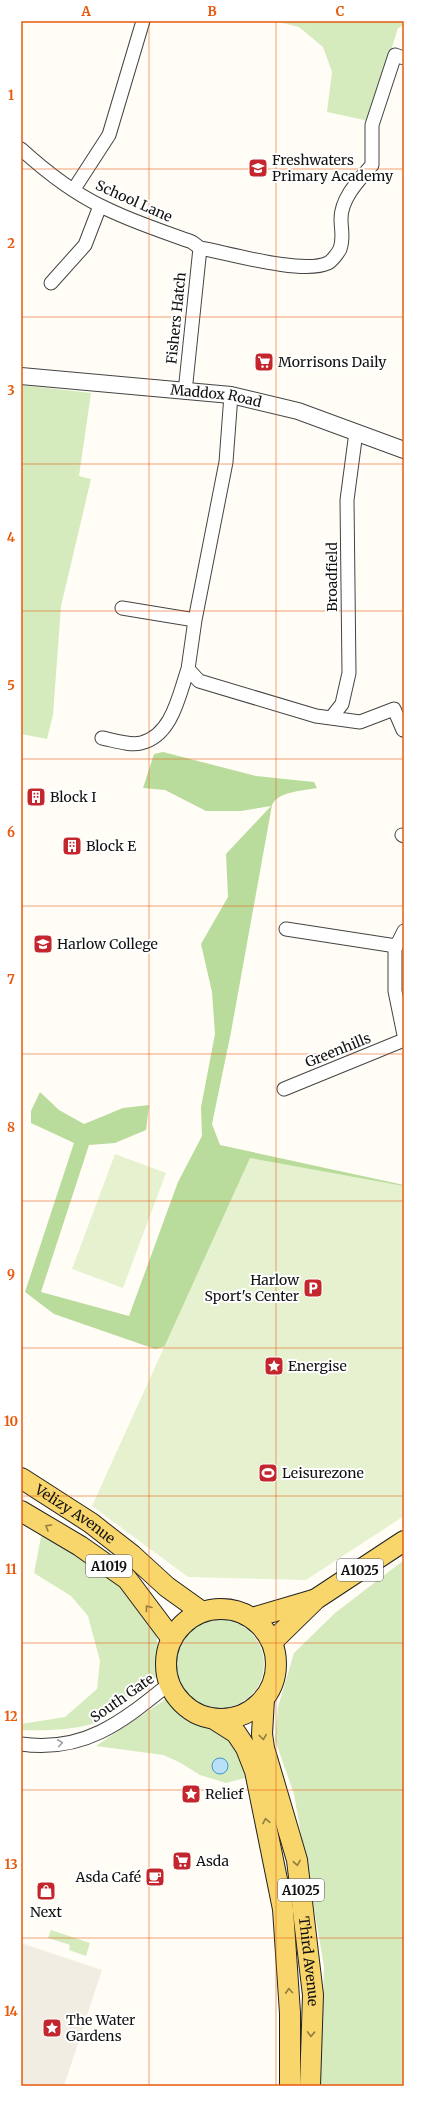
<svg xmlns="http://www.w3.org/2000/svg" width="425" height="2107" font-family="Merriweather,serif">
	<rect width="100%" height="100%" fill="#fffdf5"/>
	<path fill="#d5ebbd" d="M275,21H404V25L398,28L369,121L327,112L332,72L323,47L299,27Z
		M21,385L91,393L79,476L91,479L61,606L53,715L47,739L21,734Z
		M46,1528L102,1568L147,1616L156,1631L160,1674C152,1682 101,1721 92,1724C72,1730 42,1731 21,1730V1724L65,1717L97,1689L100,1661L88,1616L71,1596L34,1573L41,1537Z
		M404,1560V2086H320L324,1966L294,1794L275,1740L278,1707L294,1653L335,1613Z
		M176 1664a44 44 0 1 1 88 0a44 44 0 1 1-88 0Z
		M166,1699L186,1718L217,1729L241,1747L245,1778L226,1783L200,1775L179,1762L163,1755L96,1746Z
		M51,1930L90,1943L86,1956L69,1950L70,1945L48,1938Z"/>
	<path fill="#b9dc9c" d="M163,752L256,776L314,782L317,788C302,791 279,791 272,805L231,1032L212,1124L220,1145L404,1185V1202L205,1337L155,1349L54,1314L25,1292L74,1143L31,1123V1111L40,1092L59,1110L84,1124L123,1108L149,1105L146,1130L115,1143L89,1145L41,1292L129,1316L178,1182L202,1136L201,1107L215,1034L212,992L201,944L228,897L226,854L271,806L241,811H206L165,790L143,788L154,754Z"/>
	<path fill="#e6f2cf" d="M115,1154L166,1173L123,1288L72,1269Z
		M250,1158L404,1186V1516L306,1580L188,1577L92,1506Z"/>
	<path fill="#f1ede2" d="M21,1943L102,1970L64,2086H21Z"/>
	<path fill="#b9e0f7" stroke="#3f96cf" d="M212 1766a8 8 0 1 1 16 0a8 8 0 1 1-16 0Z"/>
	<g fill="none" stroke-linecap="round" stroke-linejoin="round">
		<g stroke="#444" stroke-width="15">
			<path id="minor" d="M21,149C43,169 74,193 101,206C130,221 162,231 192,242L200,248C228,253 303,275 328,263C332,261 338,253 340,249C344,238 341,230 341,219C341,198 359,180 372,165V125L395,55L404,58
				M74,189L109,135L143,21
				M51,283L85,245L100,206
				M185,392L200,248
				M231,395L226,462L195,620L188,669L199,681L316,716L331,718L342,704L349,673L347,500L356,432
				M122,608L195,620
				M331,718L360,722L394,709L403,730
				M102,738C113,740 130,746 141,743C172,736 179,695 188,669
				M402,835L404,836
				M286,929L396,946
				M404,931L395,949V991L404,1035
				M284,1089L404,1040
				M21,1744C85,1753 123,1721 169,1684"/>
		</g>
		<g stroke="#444" stroke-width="18">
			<g id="tertiary">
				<path id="s1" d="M21,376L231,395L298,411L404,450"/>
			</g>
		</g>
		<g stroke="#222" stroke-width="22">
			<g id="primary">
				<path id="s2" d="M21,1478L91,1523L132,1555L167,1587L202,1612"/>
				<path d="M21,1511L80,1546L127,1579L172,1639"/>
				<circle cx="221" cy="1664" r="55"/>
				<path d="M252,1618L313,1600"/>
				<path d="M272,1642L316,1599L404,1541"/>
				<path id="s3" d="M264,1699L262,1734L264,1748L297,1860L313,1995L310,2086"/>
				<path d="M214,1719L236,1733L246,1748L255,1771L283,1909L290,2013V2086"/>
			</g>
		</g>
		<use href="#minor" stroke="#fff" stroke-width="13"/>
		<use href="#tertiary" stroke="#fff" stroke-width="16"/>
		<use href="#primary" stroke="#f9d66b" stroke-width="20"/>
	</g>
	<defs><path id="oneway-chevron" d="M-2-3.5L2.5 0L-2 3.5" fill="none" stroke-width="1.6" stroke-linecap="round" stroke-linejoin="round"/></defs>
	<g stroke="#917d42">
		<use href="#oneway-chevron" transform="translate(48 1527) rotate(-150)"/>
		<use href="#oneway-chevron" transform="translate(148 1608) rotate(-127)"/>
		<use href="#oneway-chevron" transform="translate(263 1737) rotate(83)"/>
		<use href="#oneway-chevron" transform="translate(266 1821) rotate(-101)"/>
		<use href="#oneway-chevron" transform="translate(297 1863) rotate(80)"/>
		<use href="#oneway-chevron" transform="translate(289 1991) rotate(-94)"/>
		<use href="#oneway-chevron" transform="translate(311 2034) rotate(92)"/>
	</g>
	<use stroke="#a0a0a0" href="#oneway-chevron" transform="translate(60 1743) rotate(-8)"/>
	<path fill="none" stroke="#e8590c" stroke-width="1" stroke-opacity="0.55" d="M149,21V2086M276,21V2086M21,169H404M21,317H404M21,464H404M21,611H404M21,759H404M21,906H404M21,1054H404M21,1201H404M21,1348H404M21,1496H404M21,1643H404M21,1790H404M21,1938H404"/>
	<defs>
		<g id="school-square" transform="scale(1)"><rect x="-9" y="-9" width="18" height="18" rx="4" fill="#c4262e" stroke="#fff"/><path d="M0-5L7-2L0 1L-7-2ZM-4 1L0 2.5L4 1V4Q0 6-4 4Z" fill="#fff"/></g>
		<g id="supermarket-square" transform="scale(1)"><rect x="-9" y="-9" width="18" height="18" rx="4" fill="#c4262e" stroke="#fff"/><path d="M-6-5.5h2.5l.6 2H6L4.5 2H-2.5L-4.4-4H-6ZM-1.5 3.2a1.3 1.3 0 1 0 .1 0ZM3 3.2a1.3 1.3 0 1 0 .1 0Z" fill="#fff"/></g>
		<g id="building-square" transform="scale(1)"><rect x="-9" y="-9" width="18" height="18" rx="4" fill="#c4262e" stroke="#fff"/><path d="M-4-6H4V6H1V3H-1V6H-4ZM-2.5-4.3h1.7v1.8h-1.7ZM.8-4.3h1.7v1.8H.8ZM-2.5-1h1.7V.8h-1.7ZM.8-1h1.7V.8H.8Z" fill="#fff"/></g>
		<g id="university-square" transform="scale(1)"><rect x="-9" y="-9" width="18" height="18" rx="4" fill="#c4262e" stroke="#fff"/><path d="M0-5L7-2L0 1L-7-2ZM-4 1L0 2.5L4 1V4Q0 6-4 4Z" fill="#fff"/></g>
		<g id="parking-square" transform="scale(1)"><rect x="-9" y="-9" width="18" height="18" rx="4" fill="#c4262e" stroke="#fff"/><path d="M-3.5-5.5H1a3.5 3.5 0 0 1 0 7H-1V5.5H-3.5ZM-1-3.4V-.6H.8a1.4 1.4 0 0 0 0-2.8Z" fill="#fff"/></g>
		<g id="sight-square" transform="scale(1)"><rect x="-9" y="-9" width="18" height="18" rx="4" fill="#c4262e" stroke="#fff"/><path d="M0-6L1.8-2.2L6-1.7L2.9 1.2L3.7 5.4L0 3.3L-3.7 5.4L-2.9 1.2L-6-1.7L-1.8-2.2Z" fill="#fff"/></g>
		<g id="stadium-square" transform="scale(1)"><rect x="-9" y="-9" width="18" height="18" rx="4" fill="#c4262e" stroke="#fff"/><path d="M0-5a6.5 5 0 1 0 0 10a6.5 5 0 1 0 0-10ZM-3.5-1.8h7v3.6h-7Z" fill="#fff"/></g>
		<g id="cafe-square" transform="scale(1)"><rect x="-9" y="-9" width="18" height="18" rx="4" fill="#c4262e" stroke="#fff"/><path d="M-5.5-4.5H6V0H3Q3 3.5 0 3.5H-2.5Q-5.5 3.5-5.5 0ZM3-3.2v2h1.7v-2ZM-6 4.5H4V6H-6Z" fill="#fff"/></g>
		<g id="shop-square" transform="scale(1)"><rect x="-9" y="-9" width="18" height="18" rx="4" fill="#c4262e" stroke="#fff"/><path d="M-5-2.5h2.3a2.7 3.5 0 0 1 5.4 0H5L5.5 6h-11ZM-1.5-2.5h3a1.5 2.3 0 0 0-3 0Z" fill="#fff"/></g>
	</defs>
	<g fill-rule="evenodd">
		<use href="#school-square" x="258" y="168"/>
		<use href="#supermarket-square" x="264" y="362"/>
		<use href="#building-square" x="36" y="797"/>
		<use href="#building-square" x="72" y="846"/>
		<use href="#university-square" x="43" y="944"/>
		<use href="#parking-square" x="313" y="1288"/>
		<use href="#sight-square" x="274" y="1366"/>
		<use href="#stadium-square" x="268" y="1473"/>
		<use href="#sight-square" x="191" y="1794"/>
		<use href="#supermarket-square" x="182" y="1861"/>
		<use href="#cafe-square" x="155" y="1877"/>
		<use href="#shop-square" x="46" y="1891"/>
		<use href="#sight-square" x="52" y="2028"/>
	</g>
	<g text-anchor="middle" stroke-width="4" stroke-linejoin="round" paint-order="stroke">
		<g fill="#fff" stroke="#585858" stroke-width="1">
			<rect x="86" y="1555" width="46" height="22" rx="3"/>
			<rect x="337" y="1559" width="46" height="22" rx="3"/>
			<rect x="278" y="1879" width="46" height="22" rx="3"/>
		</g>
		<g font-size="13" font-weight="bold" fill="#111">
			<text x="109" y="1571">A1019</text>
			<text x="360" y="1575">A1025</text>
			<text x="301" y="1895">A1025</text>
		</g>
		<g font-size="14" fill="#111" stroke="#fff" text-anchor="start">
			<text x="272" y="165">Freshwaters<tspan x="272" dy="16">Primary Academy</tspan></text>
			<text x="278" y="367">Morrisons Daily</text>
			<text x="50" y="802">Block I</text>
			<text x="86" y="851">Block E</text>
			<text x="57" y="949">Harlow College</text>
			<text x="299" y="1285" text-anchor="end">Harlow<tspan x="299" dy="16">Sport's Center</tspan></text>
			<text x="288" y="1371">Energise</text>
			<text x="282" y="1478">Leisurezone</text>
			<text x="205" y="1799">Relief</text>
			<text x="196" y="1866">Asda</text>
			<text x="141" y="1882" text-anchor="end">Asda Café</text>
			<text x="46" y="1917" text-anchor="middle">Next</text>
			<text x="66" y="2025">The Water<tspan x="66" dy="16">Gardens</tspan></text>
		</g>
		<g font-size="14" fill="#111" stroke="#fff">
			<text transform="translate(134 201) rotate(24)" y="5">School Lane</text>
			<text transform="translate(176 318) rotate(-84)" y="5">Fishers Hatch</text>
			<text dy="5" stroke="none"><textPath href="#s1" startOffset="196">Maddox Road</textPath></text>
			<text transform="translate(332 577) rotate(-90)" y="5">Broadfield</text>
			<text transform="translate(338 1050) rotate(-22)" y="5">Greenhills</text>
			<text dy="5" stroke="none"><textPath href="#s2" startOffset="65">Velizy Avenue</textPath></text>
			<text transform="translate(122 1698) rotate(-35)" y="5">South Gate</text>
			<text dy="5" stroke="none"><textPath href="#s3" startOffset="268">Third Avenue</textPath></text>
		</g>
	</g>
	<rect width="425" height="2107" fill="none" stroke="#ffffff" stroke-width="44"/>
	<rect x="22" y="22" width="381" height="2063" fill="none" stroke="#e8590c" stroke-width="1.5"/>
	<g font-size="13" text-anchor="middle" font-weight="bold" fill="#e8590c">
		<text x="86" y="16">A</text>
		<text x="212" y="16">B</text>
		<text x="340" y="16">C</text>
		<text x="11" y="100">1</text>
		<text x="11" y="248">2</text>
		<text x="11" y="395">3</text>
		<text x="11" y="542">4</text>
		<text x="11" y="690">5</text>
		<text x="11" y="837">6</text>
		<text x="11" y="984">7</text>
		<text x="11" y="1132">8</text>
		<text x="11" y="1279">9</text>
		<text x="11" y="1426">10</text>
		<text x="11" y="1574">11</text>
		<text x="11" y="1721">12</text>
		<text x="11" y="1869">13</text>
		<text x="11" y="2016">14</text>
	</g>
</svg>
